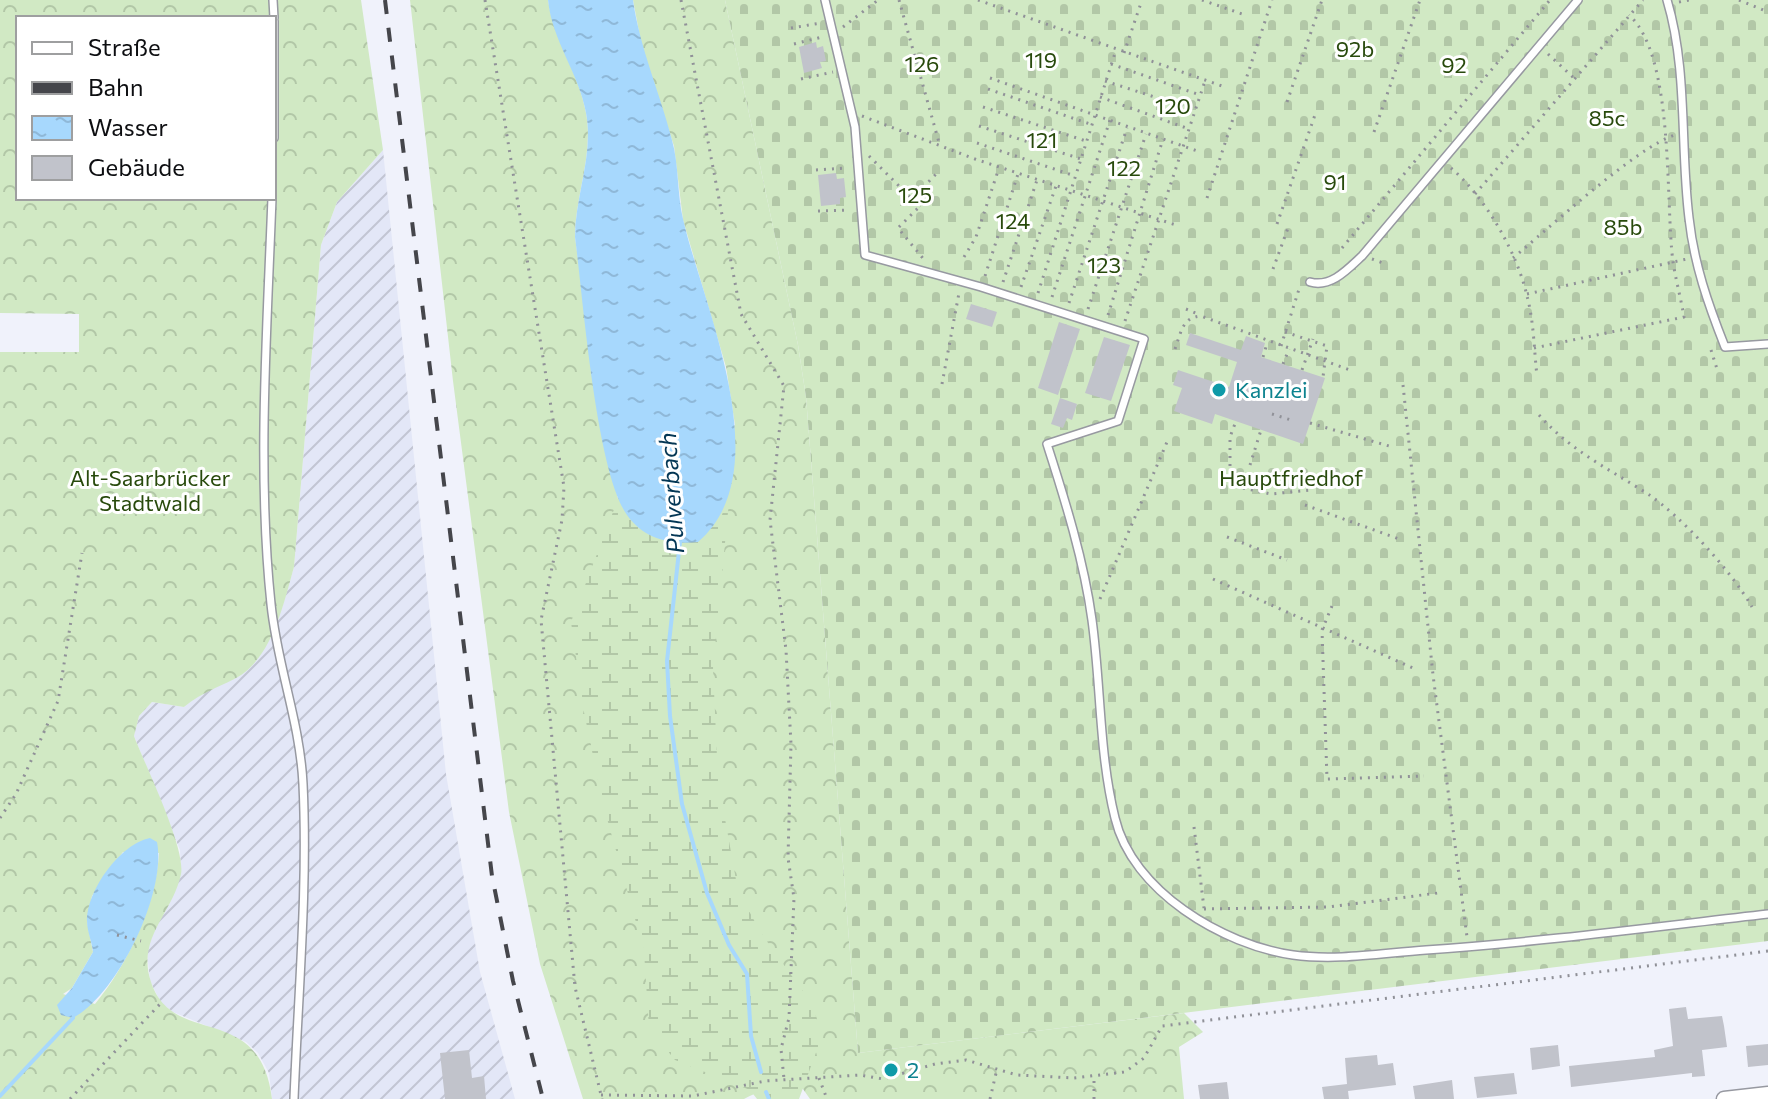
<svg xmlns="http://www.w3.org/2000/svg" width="1768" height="1099" font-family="Commissioner,sans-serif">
	<defs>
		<pattern id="industrial-furrows" width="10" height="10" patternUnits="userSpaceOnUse" patternTransform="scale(2)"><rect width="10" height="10" fill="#e3e7f7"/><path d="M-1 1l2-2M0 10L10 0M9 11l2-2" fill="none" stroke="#c2c5d3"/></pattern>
		<pattern id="forest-crowns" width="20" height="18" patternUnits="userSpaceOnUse" patternTransform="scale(2)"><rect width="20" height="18" fill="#d1e9c4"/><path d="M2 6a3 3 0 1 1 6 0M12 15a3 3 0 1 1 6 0" fill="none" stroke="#b2c7a7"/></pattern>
		<pattern id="wetland-marsh" width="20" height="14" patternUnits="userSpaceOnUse" patternTransform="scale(2)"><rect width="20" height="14" fill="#d1e9c4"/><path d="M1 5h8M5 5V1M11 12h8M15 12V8" fill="none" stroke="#b2c7a7"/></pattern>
		<pattern id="cemetery-stones" width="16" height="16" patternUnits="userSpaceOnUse" patternTransform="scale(2)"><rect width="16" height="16" fill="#d1e9c4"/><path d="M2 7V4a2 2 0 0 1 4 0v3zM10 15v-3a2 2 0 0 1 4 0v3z" fill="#b2c7a7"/></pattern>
		<pattern id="water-ripples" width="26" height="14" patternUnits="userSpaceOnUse" patternTransform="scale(2)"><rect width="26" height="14" fill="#a7d8fd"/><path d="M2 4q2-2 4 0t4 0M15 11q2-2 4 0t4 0" fill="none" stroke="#8fb8d8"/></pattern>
	</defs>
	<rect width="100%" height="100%" fill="#f0f2fb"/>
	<path fill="url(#industrial-furrows)" d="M383,150L446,774L480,972L515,1099H272L269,1073L258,1053L246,1042L173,1012L161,1003L150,981L147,952L156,924L181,873L180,850L134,736L139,716L152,702L184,707L205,690L240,676L282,608L294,567L321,245L337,202Z"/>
	<path fill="url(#forest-crowns)" fill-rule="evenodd" d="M0,0H361L383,150L337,202L321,245L294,567C284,602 273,656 238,677C218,688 204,691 184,707L152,702L139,716L134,736C145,765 186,848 181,874C173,913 136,938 151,982C173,1049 260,1000 272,1099H0V352H79V314L0,313ZM18,18H274V198H18ZM123,852L159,853C156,905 128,964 95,1004L63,994L72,988L93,952L87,922L92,896Z
		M410,0H548C554,40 579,73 586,113C594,155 575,195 575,237L601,424L618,499L735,425L726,367L683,220L674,146L643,53L633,0H725L798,345L806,397L858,1053L1184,1013L1203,1032L1179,1047L1184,1099H810L803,1089C780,1085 765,1088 744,1099H583L540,964L509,812L453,381Z"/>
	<path fill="url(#wetland-marsh)" d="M730,491L713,668L718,780L738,891L761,933L812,1004L822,1036L799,1099H757L750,1090L675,1060L649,1028L644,951L603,804L584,712L571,622L618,499L628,517L722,515Z"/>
	<path fill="url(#cemetery-stones)" d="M725,0H1768V941L858,1053L806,397L798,345Z"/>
	<path fill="url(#water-ripples)" d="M548,0H633C640,49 660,93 672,140C679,165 677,193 683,219C703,306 781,471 698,542C670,545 644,539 627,515C596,471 583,298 575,237C575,195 594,155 586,113C579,73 552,41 548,0Z
		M150,838L157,842C167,892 118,994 73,1018L61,1015L57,1005L72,988L93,952C92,942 87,931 87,921C87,890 120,844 150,838Z"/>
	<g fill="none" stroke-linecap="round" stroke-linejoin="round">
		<path stroke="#a7d8fd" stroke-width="4" d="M680,542L667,661L670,716L682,804L707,893L729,945L747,974L751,1036L761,1072
			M766,1092L769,1099
			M0,1096L73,1018"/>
	</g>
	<path fill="#c1c3cb" d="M816,42L817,48L823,46L826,61L820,62L822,68L804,73L799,47Z
		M836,173L837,179L844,178L846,197L840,198V204L821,206L818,175Z
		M971,304L997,312L992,327L966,319Z
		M1059,322L1080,329L1058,395L1038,388Z
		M1190,333L1241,350L1246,336L1265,343L1261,357L1325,378L1303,444L1215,414L1212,424L1174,411L1182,388L1173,385L1178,370L1229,387L1237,362L1186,345Z
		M1104,337L1130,345L1111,401L1085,393Z
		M1060,398L1077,404L1072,420L1067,418L1063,428L1051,424Z
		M1686,1007L1688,1019L1722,1016L1724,1026L1727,1047L1702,1050L1705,1076L1692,1077V1073L1571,1087L1569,1066L1655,1057L1654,1050L1673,1046L1669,1009Z
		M1768,1044V1065L1748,1067L1746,1046Z
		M1558,1045L1560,1066L1532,1070L1530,1048Z
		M469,1050L472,1078L484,1076L486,1099H445L440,1053Z
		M1377,1055L1378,1065L1393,1063L1396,1085L1348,1091L1349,1099H1324L1322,1087L1347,1084L1345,1058Z
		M1514,1073L1517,1094L1477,1098L1474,1077Z
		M1452,1080L1454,1099H1415L1413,1086Z
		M1227,1082L1229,1099H1200L1198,1085Z"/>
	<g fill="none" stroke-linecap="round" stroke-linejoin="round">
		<g stroke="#9799a1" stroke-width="10">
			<path id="lane" d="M273,0L274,18
				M825,0L855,127L865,255L981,287L1144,339L1118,421L1047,444C1065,500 1084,561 1092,620C1101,685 1099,754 1115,818C1132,891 1223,945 1293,955C1337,961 1382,953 1426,950C1540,942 1654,927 1768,914
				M1667,0C1688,70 1680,146 1689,218C1694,264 1708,304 1725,347L1768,344
				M274,21V138
				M272,198C267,332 257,471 271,604C277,665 300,722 303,784C308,888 298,995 294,1099
				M1310,282C1331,288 1348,269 1362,256L1578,0"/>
		</g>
		<g stroke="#9799a1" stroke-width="17">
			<path id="street" d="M1724,1099L1768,1094"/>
		</g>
		<path stroke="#909198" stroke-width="3" stroke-dasharray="2 6" stroke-linecap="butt" d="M485,0L564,487L562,520L541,620L575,987L602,1099
			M681,0L741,314L784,386L770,520L786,650L791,744L788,858L794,898L789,1018L781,1049L784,1079
			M899,0L940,146
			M978,0L1222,86
			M1202,0L1245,15
			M1739,0L1768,12
			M1679,2L1689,0
			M843,27L878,0
			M791,28L821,23
			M794,44L822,37
			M1124,53L1142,0
			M1548,54L1575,79
			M1111,64L1200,95
			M990,78L1200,152
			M801,79L833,72
			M1105,81L1195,110
			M988,89L1090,124
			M1100,97L1189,129
			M1287,102L1322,0
			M983,107L1086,141
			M862,116L975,159L1176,225
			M979,126L1081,159
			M1374,132L1420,0
			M977,143L1075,176
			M869,156L920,207
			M1451,168C1485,197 1517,252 1527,296C1534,322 1534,350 1537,376
			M816,170L846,168
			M1475,194L1643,0
			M1207,198L1272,0
			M912,199L936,174
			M923,203L898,228L926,262
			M818,211L850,210
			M1277,224L1316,112
			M1342,248L1550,0
			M964,257L976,237L999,168
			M1513,258C1548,229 1638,146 1675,135
			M1372,259L1383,263
			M1273,269L1288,228
			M985,276L1018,174
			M1003,282L1037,180
			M1021,287L1056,186
			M1038,293L1116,50
			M1527,294L1687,259
			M1052,297L1110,120
			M1069,303L1127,128
			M1088,309L1146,134
			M1186,309L1198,314
			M1108,315L1163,139
			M1125,321L1205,81
			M1285,332L1327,346L1323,377
			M1281,346L1300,286
			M1534,348L1684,317C1681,299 1676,281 1673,262C1665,202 1675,56 1629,15
			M1175,349C1181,333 1182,317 1201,316L1350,370
			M1711,350L1717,369
			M1263,357L1266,347
			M1283,364L1289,349
			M1302,370L1313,339
			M942,384L959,293
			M1403,385L1433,675L1467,937
			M1272,414L1291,420
			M1539,415C1571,451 1609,469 1648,494C1682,517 1732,572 1752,607
			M1310,423L1389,446
			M1250,465L1261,430
			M1230,466V437L1236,421
			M1243,488L1271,494L1310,490
			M1305,505L1399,539
			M1227,537L1287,560
			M1213,579L1413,668
			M1100,599L1167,442
			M1332,606L1322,630L1327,779L1424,776
			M0,818L16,794L58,701L82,553
			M1194,827L1204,908
			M1204,909L1328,907L1438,893
			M117,935L141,941
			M819,1078L827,1099
			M601,1095L693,1096L765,1081L860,1075L883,1079L935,1064L966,1060L1017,1075L1074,1078L1125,1072L1144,1058L1162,1026L1768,951
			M70,1099L161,1003
			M990,1099L997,1069
			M1094,1099V1076"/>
		<use href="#lane" stroke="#fff" stroke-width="7"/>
		<use href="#street" stroke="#fff" stroke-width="14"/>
		<path stroke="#45464b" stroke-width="4" stroke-dasharray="14 14" stroke-linecap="butt" d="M385,0L492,876L513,981L543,1099"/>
	</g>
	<g fill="#0f9aa8" stroke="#fff" stroke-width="3">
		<circle cx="1219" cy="390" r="8"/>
		<circle cx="891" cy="1070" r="8"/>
	</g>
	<g text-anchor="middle" stroke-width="6" stroke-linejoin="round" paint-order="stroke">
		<g font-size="22" fill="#284a0c" stroke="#fff">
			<text x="1355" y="57">92b</text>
			<text x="1041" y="68">119</text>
			<text x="922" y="72">126</text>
			<text x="1454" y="73">92</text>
			<text x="1173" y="114">120</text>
			<text x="1607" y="126">85c</text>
			<text x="1042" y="148">121</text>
			<text x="1124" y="176">122</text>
			<text x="1335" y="190">91</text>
			<text x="915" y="203">125</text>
			<text x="1013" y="229">124</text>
			<text x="1623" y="235">85b</text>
			<text x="1104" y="273">123</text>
			<text x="150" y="486">Alt-Saarbrücker<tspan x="150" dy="25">Stadtwald</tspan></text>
			<text x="1291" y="486">Hauptfriedhof</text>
		</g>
		<g font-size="22" fill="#0d838f" stroke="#fff" text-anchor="start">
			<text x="1235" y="398">Kanzlei</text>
			<text x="907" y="1078">2</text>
		</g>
		<g font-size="24" font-style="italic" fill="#043755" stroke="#fff">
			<text transform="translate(672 493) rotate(-94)" y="8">Pulverbach</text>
		</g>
	</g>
	<rect x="16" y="16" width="260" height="184" fill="#ffffff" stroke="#9e9fa0" stroke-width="2"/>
	<rect x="32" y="42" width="40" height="12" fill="#ffffff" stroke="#9e9fa0" stroke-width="2"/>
	<text x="88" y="56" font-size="24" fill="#0d0e11">Straße</text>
	<rect x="32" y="82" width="40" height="12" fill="#45464b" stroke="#9e9fa0" stroke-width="2"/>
	<text x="88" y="96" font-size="24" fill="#0d0e11">Bahn</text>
	<rect x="32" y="116" width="40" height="24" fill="url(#water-ripples)" stroke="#9e9fa0" stroke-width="2"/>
	<text x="88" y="136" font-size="24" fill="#0d0e11">Wasser</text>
	<rect x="32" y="156" width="40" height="24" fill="#c1c3cb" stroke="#9e9fa0" stroke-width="2"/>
	<text x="88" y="176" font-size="24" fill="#0d0e11">Gebäude</text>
</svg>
